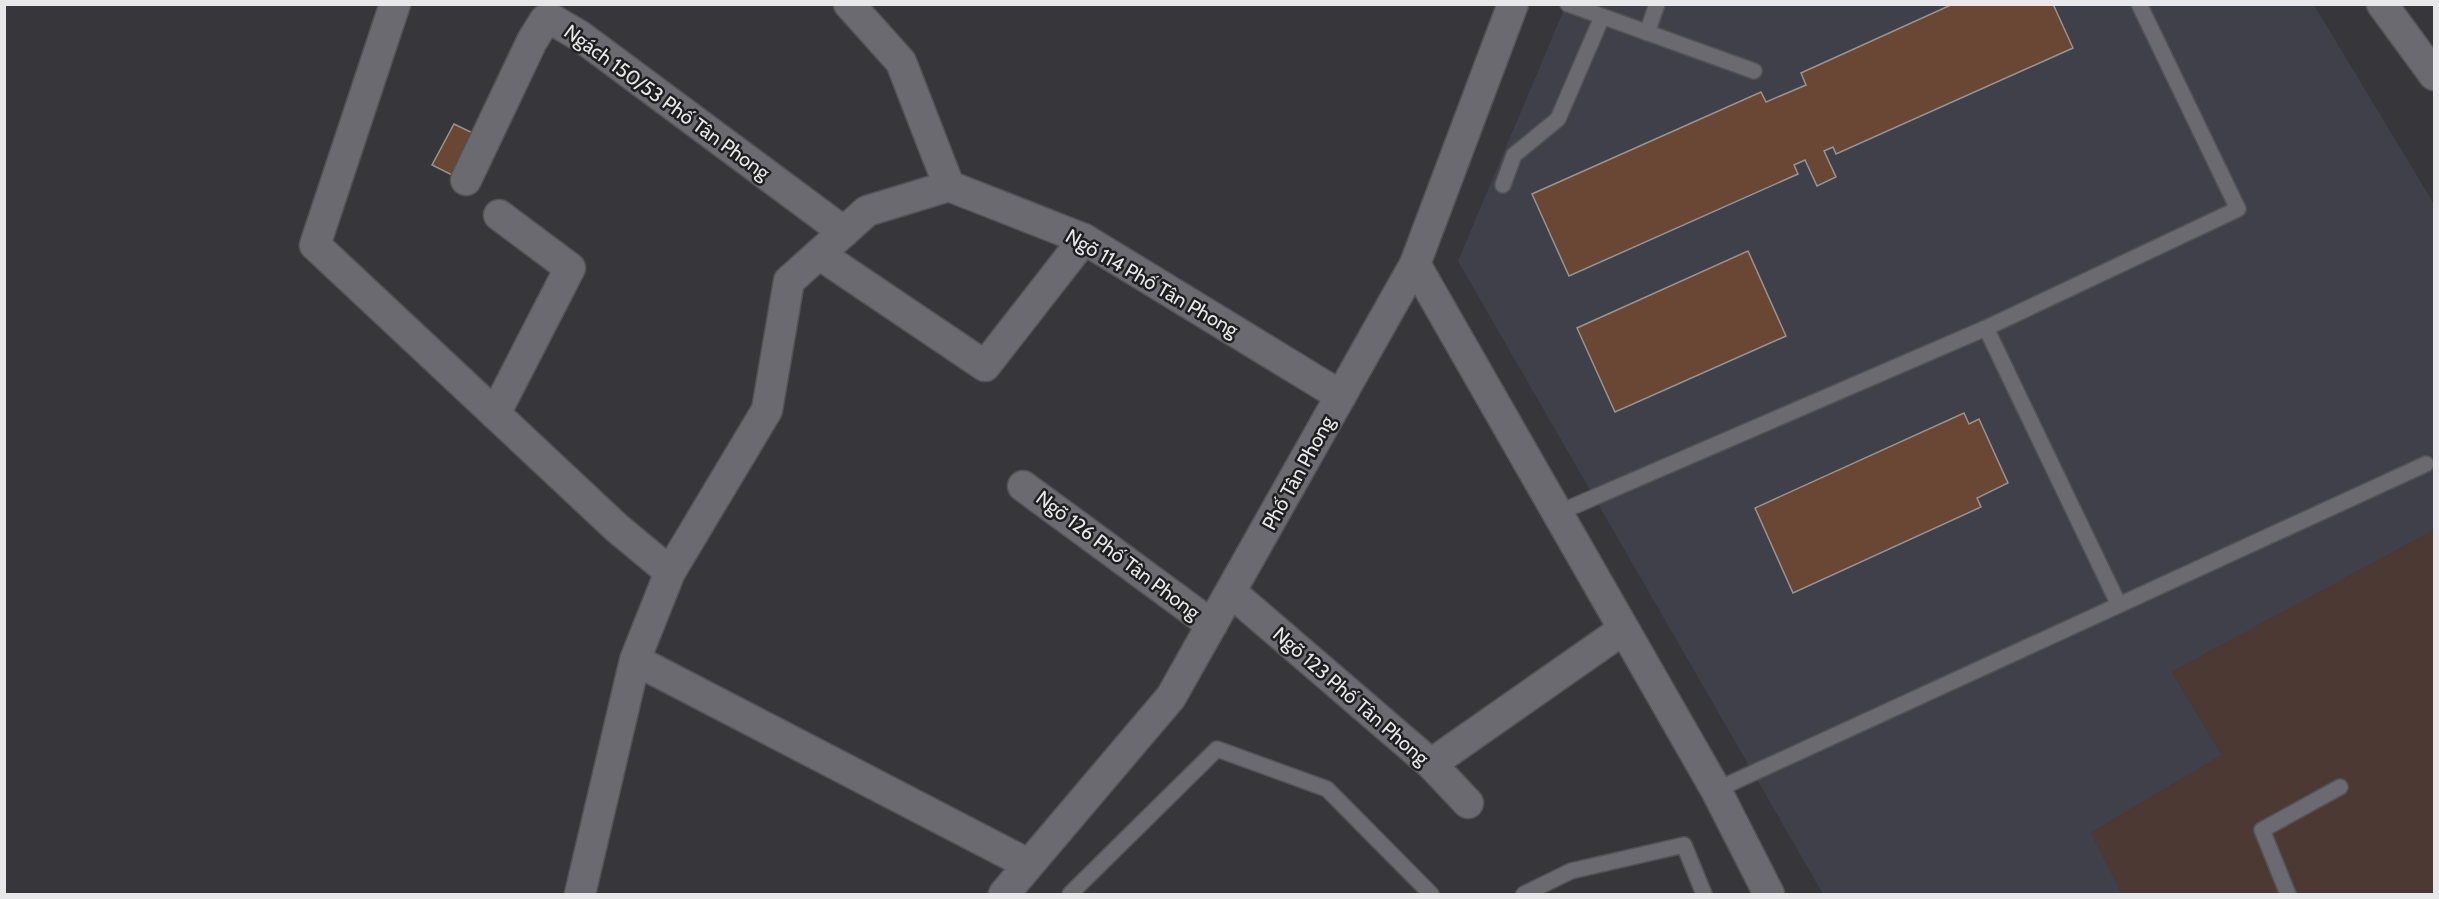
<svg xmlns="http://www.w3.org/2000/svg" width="2439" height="899" font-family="Cabin,sans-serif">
	<rect width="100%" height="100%" fill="#36363b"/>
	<path fill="#40404b" d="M1566,5H2314L2434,204V530L2172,672L2222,755L2091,833L2122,894H1823L1458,261Z"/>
	<path fill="#4d3933" d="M2434,530V894H2122L2091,833L2222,755L2172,672Z"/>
	<path fill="#6a4635" stroke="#999391" stroke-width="1.5" d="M1953,4H2053L2073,48L1836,154L1833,147L1824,151L1836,177L1817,186L1805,160L1794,165L1798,174L1569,276L1532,194L1761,92L1766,102L1806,85L1801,73Z
		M454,124L479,136L458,178L432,165Z
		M1748,251L1786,336L1615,412L1577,328Z
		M1964,413L1969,424L1979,419L2008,483L1977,498L1981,507L1793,593L1755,508Z"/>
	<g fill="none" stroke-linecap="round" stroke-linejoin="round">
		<g stroke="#535356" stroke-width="18">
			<path id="lane" d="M1568,4L1754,71
				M1647,33L1657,4
				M1503,185L1514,155L1558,119L1602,17
				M1986,328L2119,605
				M1558,513L1986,328L2238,209L2139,4
				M1716,790L2426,464
				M1070,894L1217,749L1327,789L1431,894
				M1524,894L1571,871L1684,845L1704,894
				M2288,894L2262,830L2340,787"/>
		</g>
		<g stroke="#535356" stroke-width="33">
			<path id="street" d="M395,4L315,245L617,528L670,572
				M849,4L901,62L949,186L1084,239L1341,396
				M2382,4L2434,75
				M466,180L532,41L545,20L551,19L580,36L844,232
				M819,254L985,366L1084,239
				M1415,264L1716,790L1769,894
				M495,414L570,268L499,215
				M1023,486L1212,625
				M1231,592L1431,764L1468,803
				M635,660L1028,864
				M1431,764L1624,629
				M580,894L635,660L670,572L767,410L789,281L867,211L949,186
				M1004,894L1171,697L1415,264L1513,4"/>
		</g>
		<use href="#lane" stroke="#6a6a70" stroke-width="15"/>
		<use href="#street" stroke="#6a6a70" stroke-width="30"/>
	</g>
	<g text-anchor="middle" stroke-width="5" stroke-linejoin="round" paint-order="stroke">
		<g font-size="20" fill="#e8e8eb" stroke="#1e1e20">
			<text transform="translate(667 102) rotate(36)" y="7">Ngách 150/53 Phố Tân Phong</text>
			<text transform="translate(1152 283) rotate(30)" y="7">Ngõ 114 Phố Tân Phong</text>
			<text transform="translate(1298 473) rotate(-61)" y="7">Phố Tân Phong</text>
			<text transform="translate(1118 555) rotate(37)" y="7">Ngõ 126 Phố Tân Phong</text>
			<text transform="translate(1351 696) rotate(41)" y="7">Ngõ 123 Phố Tân Phong</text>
		</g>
	</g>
	<rect width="2439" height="899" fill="none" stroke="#e8e8eb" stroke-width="12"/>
</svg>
